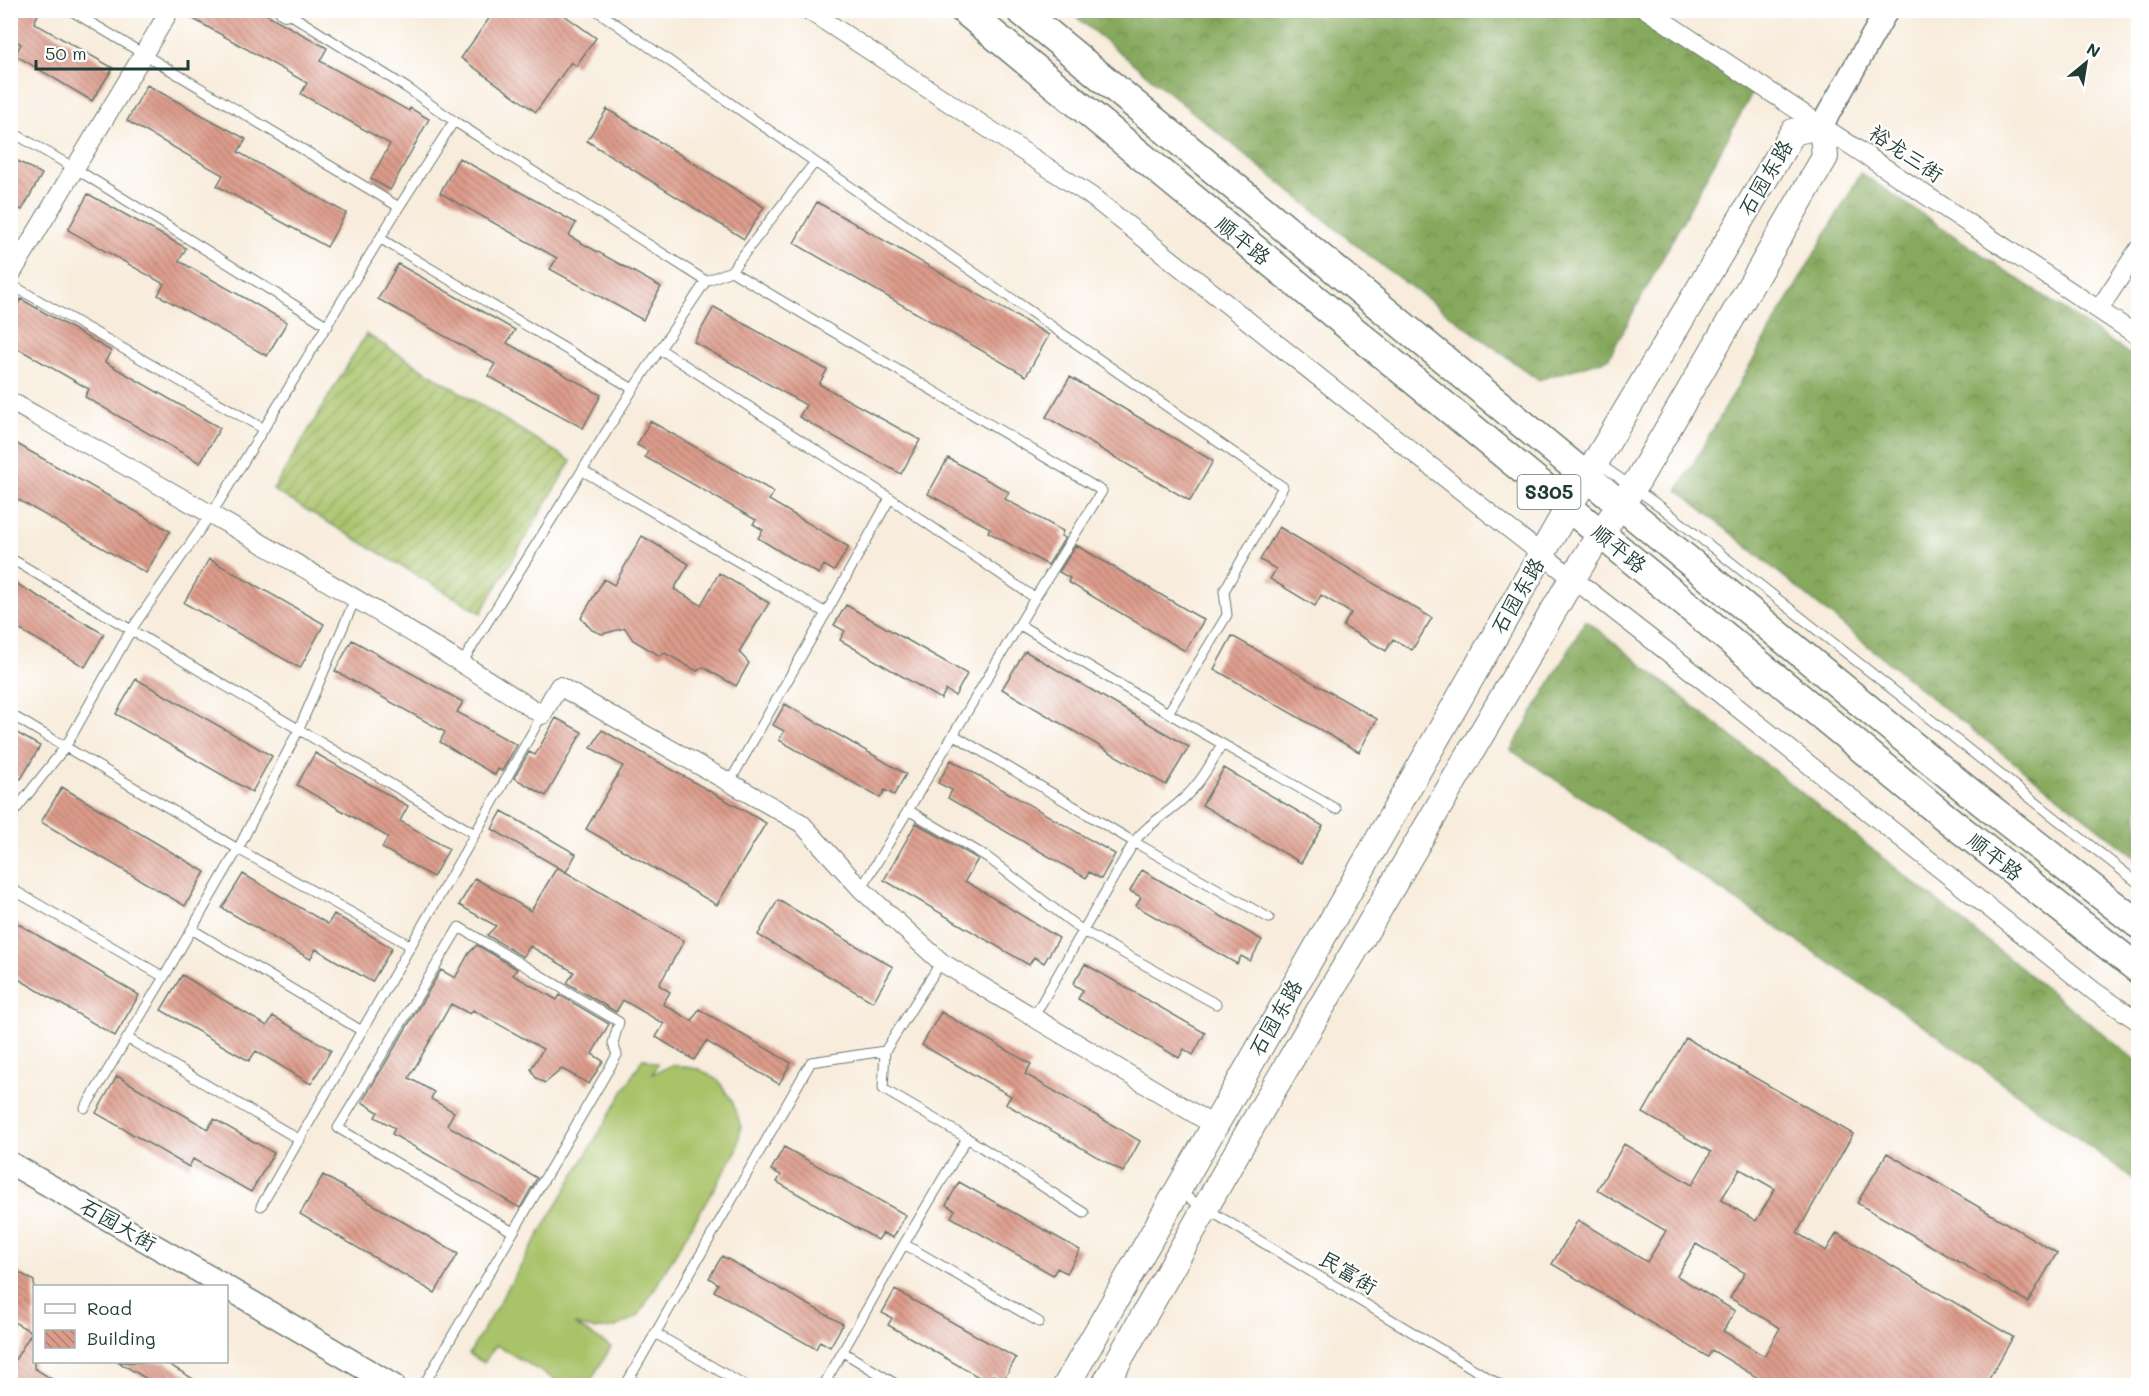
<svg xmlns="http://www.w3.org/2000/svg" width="2149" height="1396" font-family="Mali,'LXGW WenKai TC',sans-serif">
	<defs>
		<pattern id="forest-crowns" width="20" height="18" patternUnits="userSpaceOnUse" patternTransform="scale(1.5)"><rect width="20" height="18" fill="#86a95d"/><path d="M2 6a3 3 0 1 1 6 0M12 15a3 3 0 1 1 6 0" fill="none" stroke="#6d8b4e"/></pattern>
		<pattern id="garden-furrows" width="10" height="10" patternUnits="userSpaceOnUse" patternTransform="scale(1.5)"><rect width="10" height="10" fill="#a9c369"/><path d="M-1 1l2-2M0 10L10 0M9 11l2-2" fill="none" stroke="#89a057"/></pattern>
		<pattern id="building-back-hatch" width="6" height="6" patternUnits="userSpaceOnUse" patternTransform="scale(1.5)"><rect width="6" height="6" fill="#dd9b8b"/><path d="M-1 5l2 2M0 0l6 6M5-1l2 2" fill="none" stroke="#b38072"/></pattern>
	</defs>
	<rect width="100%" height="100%" fill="#fff"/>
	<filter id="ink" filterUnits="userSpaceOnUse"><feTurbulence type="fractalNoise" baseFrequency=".0167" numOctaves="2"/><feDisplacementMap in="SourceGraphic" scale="12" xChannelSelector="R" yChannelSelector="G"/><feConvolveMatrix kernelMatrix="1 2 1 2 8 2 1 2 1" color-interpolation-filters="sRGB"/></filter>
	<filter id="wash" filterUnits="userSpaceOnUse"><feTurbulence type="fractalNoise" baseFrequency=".008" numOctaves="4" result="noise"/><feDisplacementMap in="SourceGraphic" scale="24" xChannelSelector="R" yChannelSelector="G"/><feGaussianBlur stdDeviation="1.35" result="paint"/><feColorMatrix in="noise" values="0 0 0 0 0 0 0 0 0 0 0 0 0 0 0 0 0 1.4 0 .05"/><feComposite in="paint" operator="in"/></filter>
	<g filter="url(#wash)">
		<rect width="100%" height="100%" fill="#f8ecdc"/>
		<path fill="url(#forest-crowns)" stroke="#527348" stroke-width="1.5" d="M1069,11H1628L1753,91L1608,359L1538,380L1373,259Z
			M1861,173L2138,360V859L1934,700L1678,490Z
			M1586,620L2138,1062V1182L1929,1029L1511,750Z"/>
		<path fill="url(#garden-furrows)" stroke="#64804e" stroke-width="1.5" d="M366,334L571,461L481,613L273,490Z"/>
		<path fill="#a9c369" stroke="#64804e" stroke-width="1.5" d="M643,1058L658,1064L653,1074L672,1065L699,1069L718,1080L733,1103L741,1126L737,1150L639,1315C616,1331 599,1333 574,1324L611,1347L588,1385H564L496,1345L484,1363L469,1354Z"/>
		<g id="blocks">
			<path fill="url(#building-back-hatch)" fill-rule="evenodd" d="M10,10H40L34,23L113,68L92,101L15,55L21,44L10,38Z
				M181,10H259L327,48L320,61L409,111L410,108L429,119L390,190L371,179L390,144L301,94L307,83L181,12Z
				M495,10H557L596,38L576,66L571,62L536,112L461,58Z
				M147,85L246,139L238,152L346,213L327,247L217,186L223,175L127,121Z
				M607,109L764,207L744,239L587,141Z
				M10,157L42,174L22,210L10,204Z
				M459,158L576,223L569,236L661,287L643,320L550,269L557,258L440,193Z
				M88,194L186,248L179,261L287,322L267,356L158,295L164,284L68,230Z
				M817,202L1049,335L1026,376L794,243Z
				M398,264L515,330L507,343L601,395L583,428L488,376L495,364L378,299Z
				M21,299L111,351L105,362L220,428L200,463L85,397L89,389L10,344V317Z
				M714,307L827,370L819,384L920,440L901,474L799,417L806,405L694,342Z
				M1070,377L1213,461L1190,501L1046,417Z
				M650,421L774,492L769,500L849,547L834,571L824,565L819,574L797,562L758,538L763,530L753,524L756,520L645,457L648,451L637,445Z
				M10,440L170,531L146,573L10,495Z
				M948,458L1009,492L1005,499L1063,531L1061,536L1065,538L1048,565L988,532L990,528L928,494Z
				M1279,527L1432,618L1412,650L1393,639L1386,651L1343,626L1351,613L1321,595L1315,606L1270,579L1276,569L1260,560Z
				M642,536L689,564L674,589L701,605L719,573L769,603L739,652L749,663L736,686L703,667L697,671L665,653L660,656L633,640L625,628L602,634L592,630L581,618L604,579L614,585Z
				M1076,545L1204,620L1185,651L1068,582L1070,578L1059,572Z
				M209,559L324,624L300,668L184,603Z
				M10,580L104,634L85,667L10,624Z
				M846,605L967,674L955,696L946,690L941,699L840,640L845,631L834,625Z
				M1232,636L1377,719L1359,752L1214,669Z
				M352,640L463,702L457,712L517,745L502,771L498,769L495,775L440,742L445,732L335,671Z
				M1025,651L1189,747L1166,785L1002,689Z
				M136,679L272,756L252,792L116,714Z
				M785,704L906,774L894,795L885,790L880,798L779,740L784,731L773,725Z
				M556,718L582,732L546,796L514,778L529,752L535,755Z
				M10,729L40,746L21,779L10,773Z
				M602,730L766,823L717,905L586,829L623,766L591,748Z
				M315,753L408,806L400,821L449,849L433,877L382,848L388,837L297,785Z
				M951,760L1115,854L1101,879L1089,872L1086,878L948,798L952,790L938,783Z
				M1224,768L1323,826L1301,863L1202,805Z
				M62,787L205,872L185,906L41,822Z
				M502,811L576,854L566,872L492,829Z
				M916,823L978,859L965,881L1059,938L1044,963L1034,957L1029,965L884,880Z
				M557,867L684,941L659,985L670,992L663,1004L692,1021L699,1009L791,1063L779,1084L706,1041L694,1060L656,1037L664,1024L623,1000L616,1012L567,983L574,972L530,946L523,957L487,935L496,926L459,905L475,878L531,911Z
				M1142,870L1262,940L1250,961L1241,956L1237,964L1136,906L1141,897L1130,891Z
				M243,874L328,924L334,914L392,948L372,982L316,949L310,959L222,908Z
				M778,900L893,967L873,1002L758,935Z
				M10,919L139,995L115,1036L10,974Z
				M477,945L517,969L513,975L557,1000L560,995L609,1024L592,1054L603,1061L589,1084L562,1069L545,1083L536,1078L531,1069L543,1049L473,1010L470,1014L451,1004L409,1078L434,1092L431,1099L454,1112L447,1125L537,1178L520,1208L392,1134L395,1128L375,1117L378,1112L362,1102L441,970L455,978L469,953Z
				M1085,964L1205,1033L1193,1055L1184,1049L1179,1058L1078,999L1083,990L1073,984Z
				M182,975L267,1026L273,1016L331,1050L311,1084L256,1051L249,1061L161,1010Z
				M941,1012L1031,1064L1025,1074L1140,1141L1123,1172L1006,1104L1011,1096L922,1045Z
				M1686,1038L1853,1134L1797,1233L1826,1251L1837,1233L2013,1337L1985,1386H1771L1712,1350L1708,1357L1552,1264L1578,1220L1647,1262L1666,1231L1597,1190L1624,1144L1692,1185L1711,1152L1643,1113ZM1740,1169L1775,1189L1756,1221L1721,1200ZM1696,1244L1745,1273L1730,1298L1780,1328L1764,1356L1723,1331L1735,1311L1677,1276Z
				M117,1076L208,1129L214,1119L274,1153L251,1192L193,1159L189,1167L96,1113Z
				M784,1147L906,1215L893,1238L883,1233L878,1240L777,1182L781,1175L771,1170Z
				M1887,1153L2057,1253L2028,1302L1857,1203Z
				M323,1175L458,1254L435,1293L300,1214Z
				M959,1182L1080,1250L1067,1273L1057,1268L1053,1275L951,1217L955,1210L946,1205Z
				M722,1256L843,1324L830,1347L820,1341L816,1349L714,1291L718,1284L709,1278Z
				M10,1267L34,1281V1368L63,1386H10V1368L32,1332L10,1320Z
				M895,1290L1016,1358L1003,1381L993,1375L989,1383L888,1325L892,1318L882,1313Z
				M118,1362H165L205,1386H159Z"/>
		</g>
	</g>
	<g filter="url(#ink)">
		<use href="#blocks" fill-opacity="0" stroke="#6b7a6f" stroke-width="1.5"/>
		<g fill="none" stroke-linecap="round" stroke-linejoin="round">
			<g stroke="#6b7a6f" stroke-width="11">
				<path id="service" d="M70,10L399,207
					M454,121L706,281
					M10,131L76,169L328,326
					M815,162L1283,487L1224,591L1227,615L1168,713
					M381,239L633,389
					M731,271L1102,491L1035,598L861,889
					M10,284L264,429
					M660,349L890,498L1035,598
					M1598,463L1661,507L2138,883
					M583,471L826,613L890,498
					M10,558L475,834L261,1206
					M1020,625L1168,713L1336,809
					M462,663L633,389L706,281L731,271L815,162L596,10
					M10,714L238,849L411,946
					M954,735L1134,842L1269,918
					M729,783L826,613
					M908,810L987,857L1083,931L1216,1004
					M10,817L66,746L131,630L219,502L399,207L454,121L407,88L285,11
					M475,834L542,715
					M10,888L164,977L85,1108
					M193,930L362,1031
					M941,962L885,1051L883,1089L967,1138L1084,1213
					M164,977L238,849L299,729L356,597
					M1033,1018L1134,842C1148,823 1168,814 1184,798C1200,784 1212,762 1222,744
					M127,1038L300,1140
					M1180,1193L1502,1386
					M904,1244L1039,1322
					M655,1333L745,1386
					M843,1352L899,1386
					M423,1386L617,1055L613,1043L619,1022L459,927L338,1128L513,1232
					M625,1386L811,1062L885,1051
					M823,1386L904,1244L967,1138"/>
			</g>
			<g stroke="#6b7a6f" stroke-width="20">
				<path id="minor" d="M284,10L285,11
					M808,10L1091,196L1507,527L1665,650L2095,992L2138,1021
					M1647,10L2138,336
					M10,276L170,10
					M2099,309L2138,250
					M10,401C190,502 370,602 542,715L559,686L801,823L861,889L941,962L1215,1126"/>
			</g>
			<g stroke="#6b7a6f" stroke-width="25">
				<path id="tertiary" d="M1822,125L1887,10
					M10,1163L225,1286
					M226,1287L394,1386"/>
			</g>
			<g stroke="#6b7a6f" stroke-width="28">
				<path id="secondary" d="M1066,1386L1568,508L1793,132L1822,125L1825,157L1638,480L1600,534L1568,586L1253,1124L1104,1386"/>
			</g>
			<g stroke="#6b7a6f" stroke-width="31">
				<path id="primary" d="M964,10L1945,817L2138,969
					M1020,10L1968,791L2138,924"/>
			</g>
			<use href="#service" stroke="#fff" stroke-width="9"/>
			<use href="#minor" stroke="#fff" stroke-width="18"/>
			<use href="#tertiary" stroke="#fff" stroke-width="22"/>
			<use href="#secondary" stroke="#fff" stroke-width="26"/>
			<use href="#primary" stroke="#fff" stroke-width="28"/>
		</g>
	</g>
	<g text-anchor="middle" stroke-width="4.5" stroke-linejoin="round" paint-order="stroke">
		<rect fill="#fff" stroke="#627771" stroke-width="1.5" x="1517.5" y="475" width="63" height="34" rx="4.5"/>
		<g font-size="20" font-weight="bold" fill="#1f3d34">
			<text x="1549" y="499">S305</text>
		</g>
		<g font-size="21" fill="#1f3d34" stroke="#fff">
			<text transform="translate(1906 154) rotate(34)" y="7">裕龙三街</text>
			<text transform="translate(1766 178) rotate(-59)" y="7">石园东路</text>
			<text transform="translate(1243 241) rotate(39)" y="7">顺平路</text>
			<text transform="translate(1619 549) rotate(39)" y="7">顺平路</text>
			<text transform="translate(1518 596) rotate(-60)" y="7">石园东路</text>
			<text transform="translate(1995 857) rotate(38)" y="7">顺平路</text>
			<text transform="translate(1276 1018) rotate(-60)" y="7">石园东路</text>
			<text transform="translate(118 1225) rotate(30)" y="7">石园大街</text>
			<text transform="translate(1348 1273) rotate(31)" y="7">民富街</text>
		</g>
	</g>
	<rect width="2149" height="1396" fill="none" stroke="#fff" stroke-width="36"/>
	<rect x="33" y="1285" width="195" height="78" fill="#ffffff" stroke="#a5b1ae" stroke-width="1.5"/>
	<rect x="45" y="1304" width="30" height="9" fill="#ffffff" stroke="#a5b1ae" stroke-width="1.5"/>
	<text x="87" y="1315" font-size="18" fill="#1f3d34">Road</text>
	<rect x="45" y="1330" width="30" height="18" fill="url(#building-back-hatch)" stroke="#a5b1ae" stroke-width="1.5"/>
	<text x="87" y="1345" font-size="18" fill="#1f3d34">Building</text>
	<g transform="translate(2086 63) rotate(30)" stroke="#ffffff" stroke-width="4.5" paint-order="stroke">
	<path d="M0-4.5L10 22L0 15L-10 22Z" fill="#1f3d34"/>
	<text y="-9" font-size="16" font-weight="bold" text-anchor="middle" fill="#1f3d34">N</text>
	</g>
	<path d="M36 60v9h152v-9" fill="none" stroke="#1f3d34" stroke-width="3"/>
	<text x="45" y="60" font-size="18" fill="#1f3d34" stroke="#ffffff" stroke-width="4.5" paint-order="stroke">50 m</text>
</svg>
